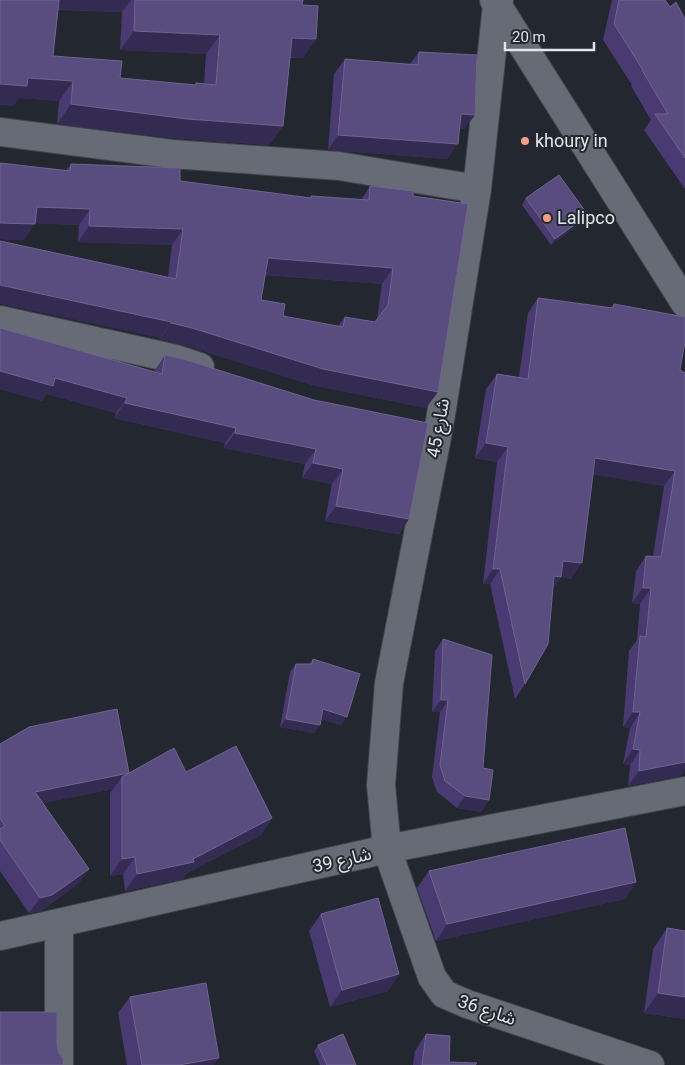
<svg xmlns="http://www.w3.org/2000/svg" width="685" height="1065" font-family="Roboto,'Noto Sans Arabic',sans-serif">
	<rect width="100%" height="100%" fill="#23272f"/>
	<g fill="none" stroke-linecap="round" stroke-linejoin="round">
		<g stroke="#3f434a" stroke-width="30">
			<path id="minor" d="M0,132L172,154L339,166L477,189
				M0,320L176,359L200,367
				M387,849L432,977L444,994L467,1004L650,1065
				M59,924V1065"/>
		</g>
		<g stroke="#3f434a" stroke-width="30">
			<path id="tertiary" d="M494,0L685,303
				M387,849L381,785L389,683L439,427L477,189L497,5L499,0
				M0,936L387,849L685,791"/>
		</g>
		<use href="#minor" stroke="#676b75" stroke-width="28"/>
		<use href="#tertiary" stroke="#676b75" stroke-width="28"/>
	</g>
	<path fill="#493a72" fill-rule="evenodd" d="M0,0H303L302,5L316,39L303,58H290L283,126L269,145L174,138L57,124L59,101L19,98L13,106ZM58,10L122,12L120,50L206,54L204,84L196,83L194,85L120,78L53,56Z
		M612,0H665L670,7L685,19V189L644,130L651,120L631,86L632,85L603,40Z
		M419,52L475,115L464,129H459L447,159L328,150L334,74L345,59L410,64Z
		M0,163L66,170L71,164L180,181L310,198L311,196L361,200L370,186L413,196L426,408L312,385L181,344L160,339L172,245L78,242L79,225L35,223L24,240L0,239ZM265,275L382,284L377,319L375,322L345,317L338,326L283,316L261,300Z
		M526,198L583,221L551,245L522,205Z
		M538,298L611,308L614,304L680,370L685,373V769L680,776L628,786L630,765L623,764L630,728L623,727L629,651L637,640L640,604L632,603L636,571L646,556H653L664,486L593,474L571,579L561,577L553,588L525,684L515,699L490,584H483L497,462L475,458L486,389L497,374L519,377L528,313Z
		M165,355L314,400L409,519L399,534L325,521L332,484L302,478L305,464L224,448L225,443L114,418L116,413L47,394L42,401L0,389L154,372L155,370Z
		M443,639L483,768L489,800L481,812L457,808L437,792L432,777L440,712H432L435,651Z
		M313,659L347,717L341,725L321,719L314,733L280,727L290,672L296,664H309Z
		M0,744L129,773L186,772L272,818L261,835L187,873L183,879L125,891L123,874L110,876V793L113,789L43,803L89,869L78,884L41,911L29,913L0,871Z
		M429,871L636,882L625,899L436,941L417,888Z
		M321,914L399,974L388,991L330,1007L309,931Z
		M667,928L685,1019L644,1013L653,949Z
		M130,997L214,1065H127L118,1013Z
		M426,1034L449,1062L475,1065H413L415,1051Z
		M318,1045L356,1065H320L314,1051Z"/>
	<path fill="#332b52" d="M53,0H131L122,12L46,9Z
		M134,31L220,35L206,54L120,50Z
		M292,38L316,39L303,58L278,57Z
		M28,78L73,81L59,101L19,98L13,106L0,105V84Z
		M71,104L283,126L269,145L174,138L57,124Z
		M461,114L475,115L464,129H450Z
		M338,135L458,144L447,159L328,150Z
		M37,207L90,209L79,225L26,223Z
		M588,215L583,221L551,245L555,239Z
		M0,223L35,224L24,240L0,239Z
		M89,226L183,229L172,245L78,242Z
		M268,258L393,268L382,284L256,274Z
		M0,285L171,322L160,338L0,304Z
		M171,323L192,328L438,392L426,408L312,385L181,344L160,339Z
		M0,371L55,378L127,398L116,413L47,394L42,401L0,389Z
		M125,403L236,428L225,443L114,418Z
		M235,433L316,449L305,464L224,448Z
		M486,443L508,447L497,462L475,458Z
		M595,458L675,471L664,486L584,473Z
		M313,463L343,469L332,484L302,478Z
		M336,506L409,519L399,534L325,521Z
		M563,561L582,563L571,579L561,577L550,592L543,591Z
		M493,569H500L490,584H483Z
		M643,588H651L640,604L632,603Z
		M441,700H448L440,712H432Z
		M323,709L347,717L341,725L317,718Z
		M633,712H640L630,728L623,727Z
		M286,719L320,725L314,733L280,727Z
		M633,749L640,750L630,765L623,764Z
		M685,762V769L680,776L628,786L639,771Z
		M129,773L122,777L113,789L24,807L35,792Z
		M465,796L489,800L481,812L457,808Z
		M272,818L261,835L187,873L183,879L125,891L137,874L193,859Z
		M135,857L123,874L110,876L122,859Z
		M89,869L78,884L41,911L29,913L40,898Z
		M636,882L625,899L436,941L447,924Z
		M399,974L388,991L330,1007L342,990Z
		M658,993L685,997V1019L644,1013Z
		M219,1058L214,1065H179Z"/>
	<path fill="#594c7f" stroke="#6e6490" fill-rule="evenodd" d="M0,0H59L53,56L122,61L120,78L196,85V83L216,85L220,35L134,31L135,0H303L302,5L318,6L316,39L292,38L283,126L187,119L71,104L73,81L28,78L27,86L0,84Z
		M619,0H665L670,7L676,2L685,19V158L655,114H668L642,70H643L614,24Z
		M419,52L477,55L475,115L461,114L458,144L338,135L345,59L418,65Z
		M0,163L70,171L71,164L180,168V181L311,198V196L369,200L370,186L413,191V196L468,204L438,392L323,369L192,328L171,323V322L0,285V241L176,279L183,229L89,226L90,209L37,207L35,224L0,223ZM268,258L393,268L388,305L375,322L345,317L343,327L283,316L285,304L261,300Z
		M559,175L588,215L555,239L526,198Z
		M538,298L613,308L614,304L685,317V341L680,370L685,373V762L639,771L640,750L633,749L640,712H633L640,636L646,637L651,588H643L646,556L661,557L675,471L595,458L582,563L563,561L561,577L554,576L548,644L525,684L500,569H493L508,447L486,443L497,374L528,379Z
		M0,328L162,374L165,355L183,359L314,400L428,423L409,519L336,506L343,469L313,463L316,449L235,433L236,428L125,403L127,398L55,378L53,386L0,371Z
		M443,639L492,655L483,768L493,770L489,800L465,796L445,781L440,765L448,700H441Z
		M313,659L360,674L347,717L323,709L320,725L286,719L296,664H312Z
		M117,709L129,773L35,792L89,869L52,895L40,898L0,840V829L5,826L0,818V744L29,727Z
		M236,746L272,818L193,859L194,862L137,874L135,857L122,859V777L174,748L186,772Z
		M625,828L636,882L447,924L429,871Z
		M378,898L399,974L342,990L321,914Z
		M667,928L685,931V997L658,993Z
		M206,983L219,1058L179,1065H142L130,997Z
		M0,1012H57V1046L59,1053L63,1058V1065H0Z
		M343,1034L356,1065H327L318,1045Z
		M426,1034L450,1036L449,1062L477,1063L475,1065H422Z"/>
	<g fill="#f39f82" stroke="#23272f" stroke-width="2">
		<circle cx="525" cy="141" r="5"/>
		<circle cx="547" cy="218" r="5"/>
	</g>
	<g text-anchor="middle" stroke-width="4" stroke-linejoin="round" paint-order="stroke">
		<g font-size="18" fill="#e2e5ea" stroke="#23272f" text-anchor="start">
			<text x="535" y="147">khoury in</text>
			<text x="557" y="224">Lalipco</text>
		</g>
		<g font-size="18" fill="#e2e5ea" stroke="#23272f">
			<text transform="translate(438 428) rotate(-80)" y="6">شارع 45</text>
			<text transform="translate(342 860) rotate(-13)" y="6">شارع 39</text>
			<text transform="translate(487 1010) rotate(19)" y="6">شارع 36</text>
		</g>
	</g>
	<path d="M505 42v8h89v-8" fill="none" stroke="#e2e5ea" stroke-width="2.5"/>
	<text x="512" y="42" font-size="15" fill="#e2e5ea" stroke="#23272f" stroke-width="4" paint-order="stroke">20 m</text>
</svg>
